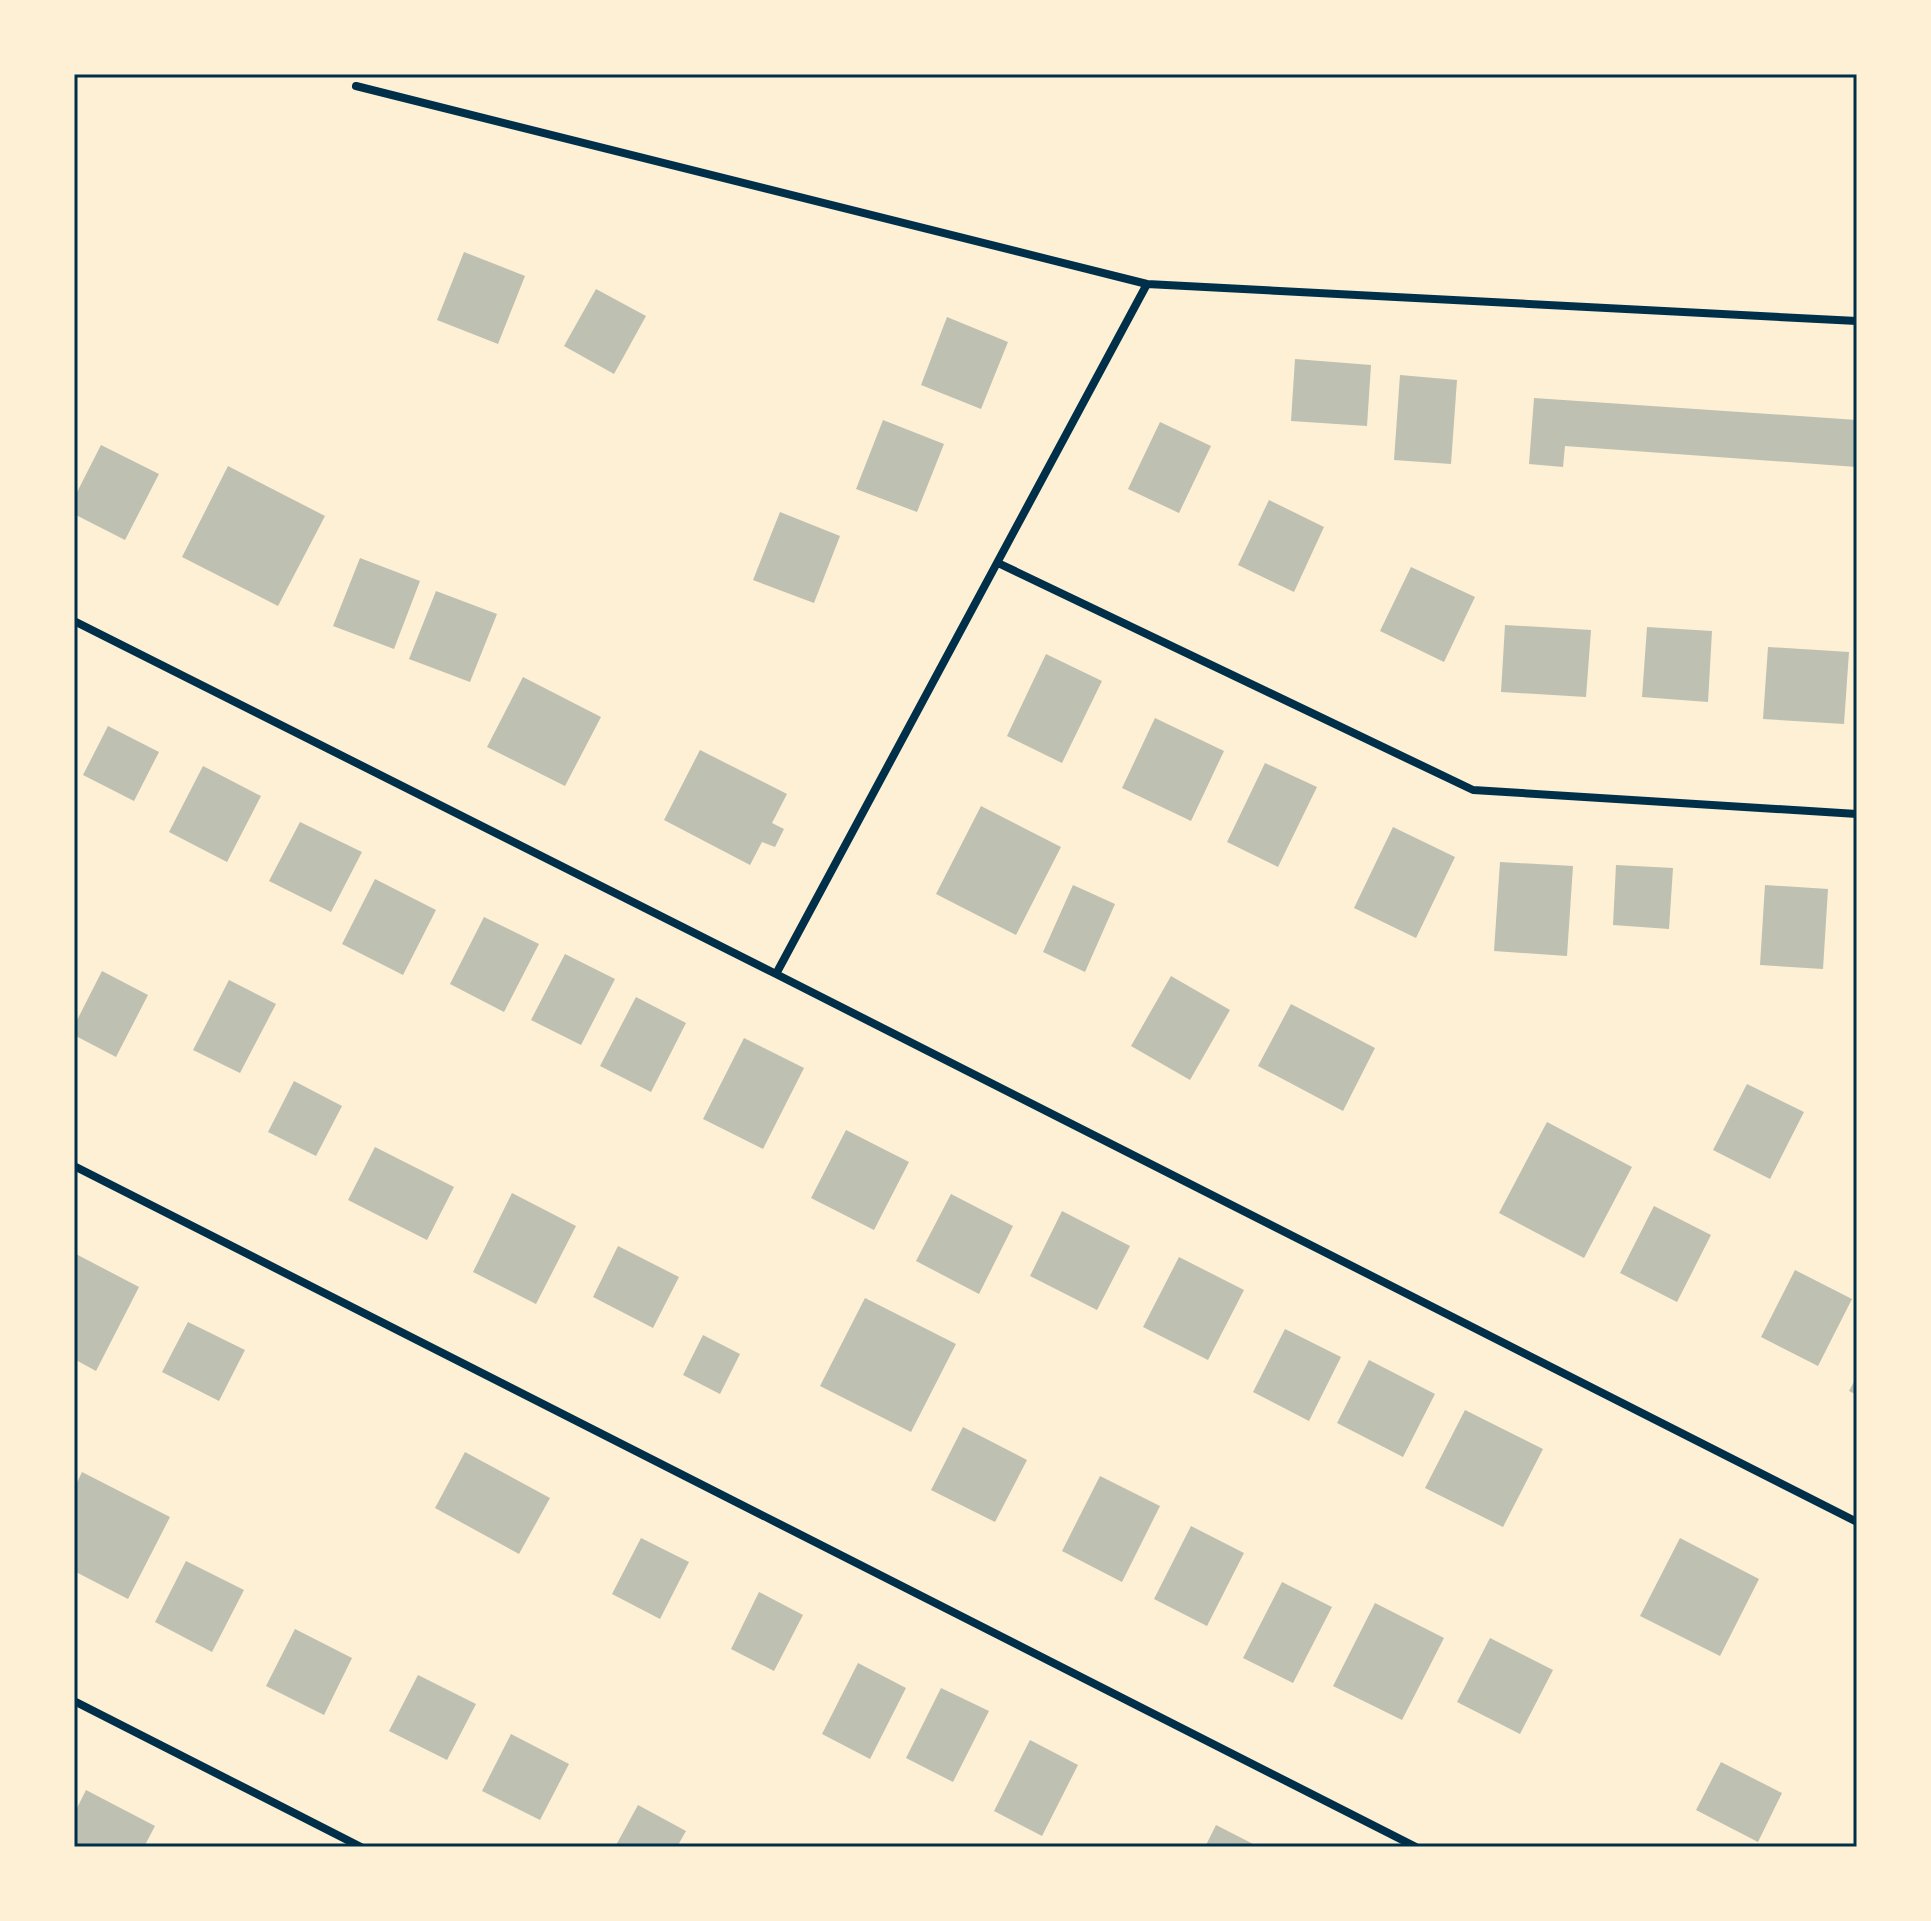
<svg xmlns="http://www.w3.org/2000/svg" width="1931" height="1921" font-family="Lora,serif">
	<rect width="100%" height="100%" fill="#fdf0d5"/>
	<path fill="#bec0b2" d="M464,252L525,276L498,344L437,320Z
		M596,289L646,316L614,374L564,346Z
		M947,317L1008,342L981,409L921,385Z
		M1295,359L1371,365L1367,426L1291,421Z
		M1400,375L1457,380L1451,464L1394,460Z
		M1534,398L1857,420V467L1565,446L1563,467L1529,464Z
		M883,420L944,444L917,512L856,489Z
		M1160,422L1211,446L1179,513L1128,489Z
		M101,445L159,474L125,540L74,514V498Z
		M228,466L325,516L278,606L182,557Z
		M1269,500L1324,527L1294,592L1238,565Z
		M780,512L840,536L814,603L753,580Z
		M360,558L420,581L394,649L333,626Z
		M1411,567L1475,597L1444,662L1380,631Z
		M436,591L497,614L470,682L409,659Z
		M1505,625L1591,630L1586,697L1501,692Z
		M1647,627L1712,631L1708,702L1642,697Z
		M1768,647L1849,652L1844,724L1763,719Z
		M1046,654L1102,681L1062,763L1007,736Z
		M523,677L601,717L565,786L487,747Z
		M1155,718L1224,751L1191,821L1122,788Z
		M108,726L159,752L134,801L83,775Z
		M700,750L787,794L772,823L784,829L775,847L762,842L750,865L664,820Z
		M1265,763L1317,787L1278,867L1227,842Z
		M203,766L261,796L227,862L169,832Z
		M981,806L1061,847L1016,935L936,894Z
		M300,822L362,852L331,912L269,881Z
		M1393,827L1455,857L1416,938L1354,908Z
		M1500,862L1573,866L1567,956L1494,951Z
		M1616,865L1673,868L1669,929L1613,925Z
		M375,879L436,910L403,975L342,944Z
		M1073,885L1115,904L1085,972L1043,952Z
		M1765,885L1828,889L1823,969L1760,965Z
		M484,917L539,944L504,1012L450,984Z
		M565,954L615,979L581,1045L531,1020Z
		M102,971L148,995L116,1057L74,1035V1026Z
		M1171,976L1230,1010L1190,1080L1131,1046Z
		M229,980L276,1004L240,1073L193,1050Z
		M636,997L686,1023L651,1092L600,1066Z
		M1291,1004L1375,1048L1343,1111L1258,1066Z
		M744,1038L804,1068L763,1149L703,1119Z
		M294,1081L342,1106L316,1156L268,1132Z
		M1747,1084L1804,1112L1770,1179L1713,1150Z
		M1547,1122L1632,1167L1584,1258L1499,1213Z
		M846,1130L909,1162L874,1230L811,1198Z
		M375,1147L454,1187L427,1240L348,1200Z
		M512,1193L576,1226L536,1304L473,1272Z
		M951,1194L1013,1226L979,1294L916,1261Z
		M1654,1206L1711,1235L1677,1302L1620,1273Z
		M1062,1211L1130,1246L1097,1310L1030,1276Z
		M618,1246L679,1277L653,1328L593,1297Z
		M74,1253L139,1287L96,1371L74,1359Z
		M1179,1257L1244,1290L1208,1360L1143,1327Z
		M1795,1270L1852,1299L1818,1366L1761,1337Z
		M865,1298L956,1344L911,1432L820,1386Z
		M188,1322L245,1350L219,1401L162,1372Z
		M1285,1329L1341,1357L1309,1421L1253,1392Z
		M703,1335L740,1354L720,1394L683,1375Z
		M1369,1360L1435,1394L1403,1457L1337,1423Z
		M1857,1376V1395L1849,1391Z
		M1465,1410L1543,1449L1503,1527L1425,1488Z
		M963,1427L1027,1460L995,1522L931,1490Z
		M465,1452L550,1498L519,1554L435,1508Z
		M82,1472L170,1517L128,1599L74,1571V1489Z
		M1100,1476L1160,1506L1122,1582L1062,1551Z
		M1191,1526L1244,1553L1207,1626L1154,1599Z
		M641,1538L689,1562L660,1619L612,1594Z
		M1680,1538L1759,1579L1720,1656L1640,1616Z
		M186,1561L244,1590L212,1652L155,1622Z
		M1282,1582L1332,1607L1293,1683L1243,1658Z
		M759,1592L803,1615L774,1671L731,1649Z
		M1375,1603L1444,1638L1402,1720L1333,1686Z
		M295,1629L352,1658L324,1715L266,1686Z
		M1490,1638L1553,1670L1520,1734L1457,1702Z
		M858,1663L906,1688L870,1759L822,1734Z
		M418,1675L476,1704L447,1760L389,1731Z
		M941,1688L989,1711L953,1782L906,1758Z
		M511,1734L569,1764L540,1820L482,1791Z
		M1030,1740L1078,1765L1042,1836L994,1811Z
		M1721,1762L1782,1793L1758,1842L1696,1810Z
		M86,1790L155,1826L144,1847H74V1814Z
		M638,1805L686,1831L677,1847H615Z
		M1216,1825L1259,1847H1205Z"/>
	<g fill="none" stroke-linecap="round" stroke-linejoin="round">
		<path stroke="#003049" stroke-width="8" d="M356,86L1147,284L1857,321
			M998,563L1473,790L1857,814
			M74,621L776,974L1857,1522
			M776,974L1147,284
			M74,1166L1416,1847
			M74,1701L361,1847"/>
	</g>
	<rect width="1931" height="1921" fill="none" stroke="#fdf0d5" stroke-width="152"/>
	<rect x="76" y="76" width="1779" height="1769" fill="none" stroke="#003049" stroke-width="3"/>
</svg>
